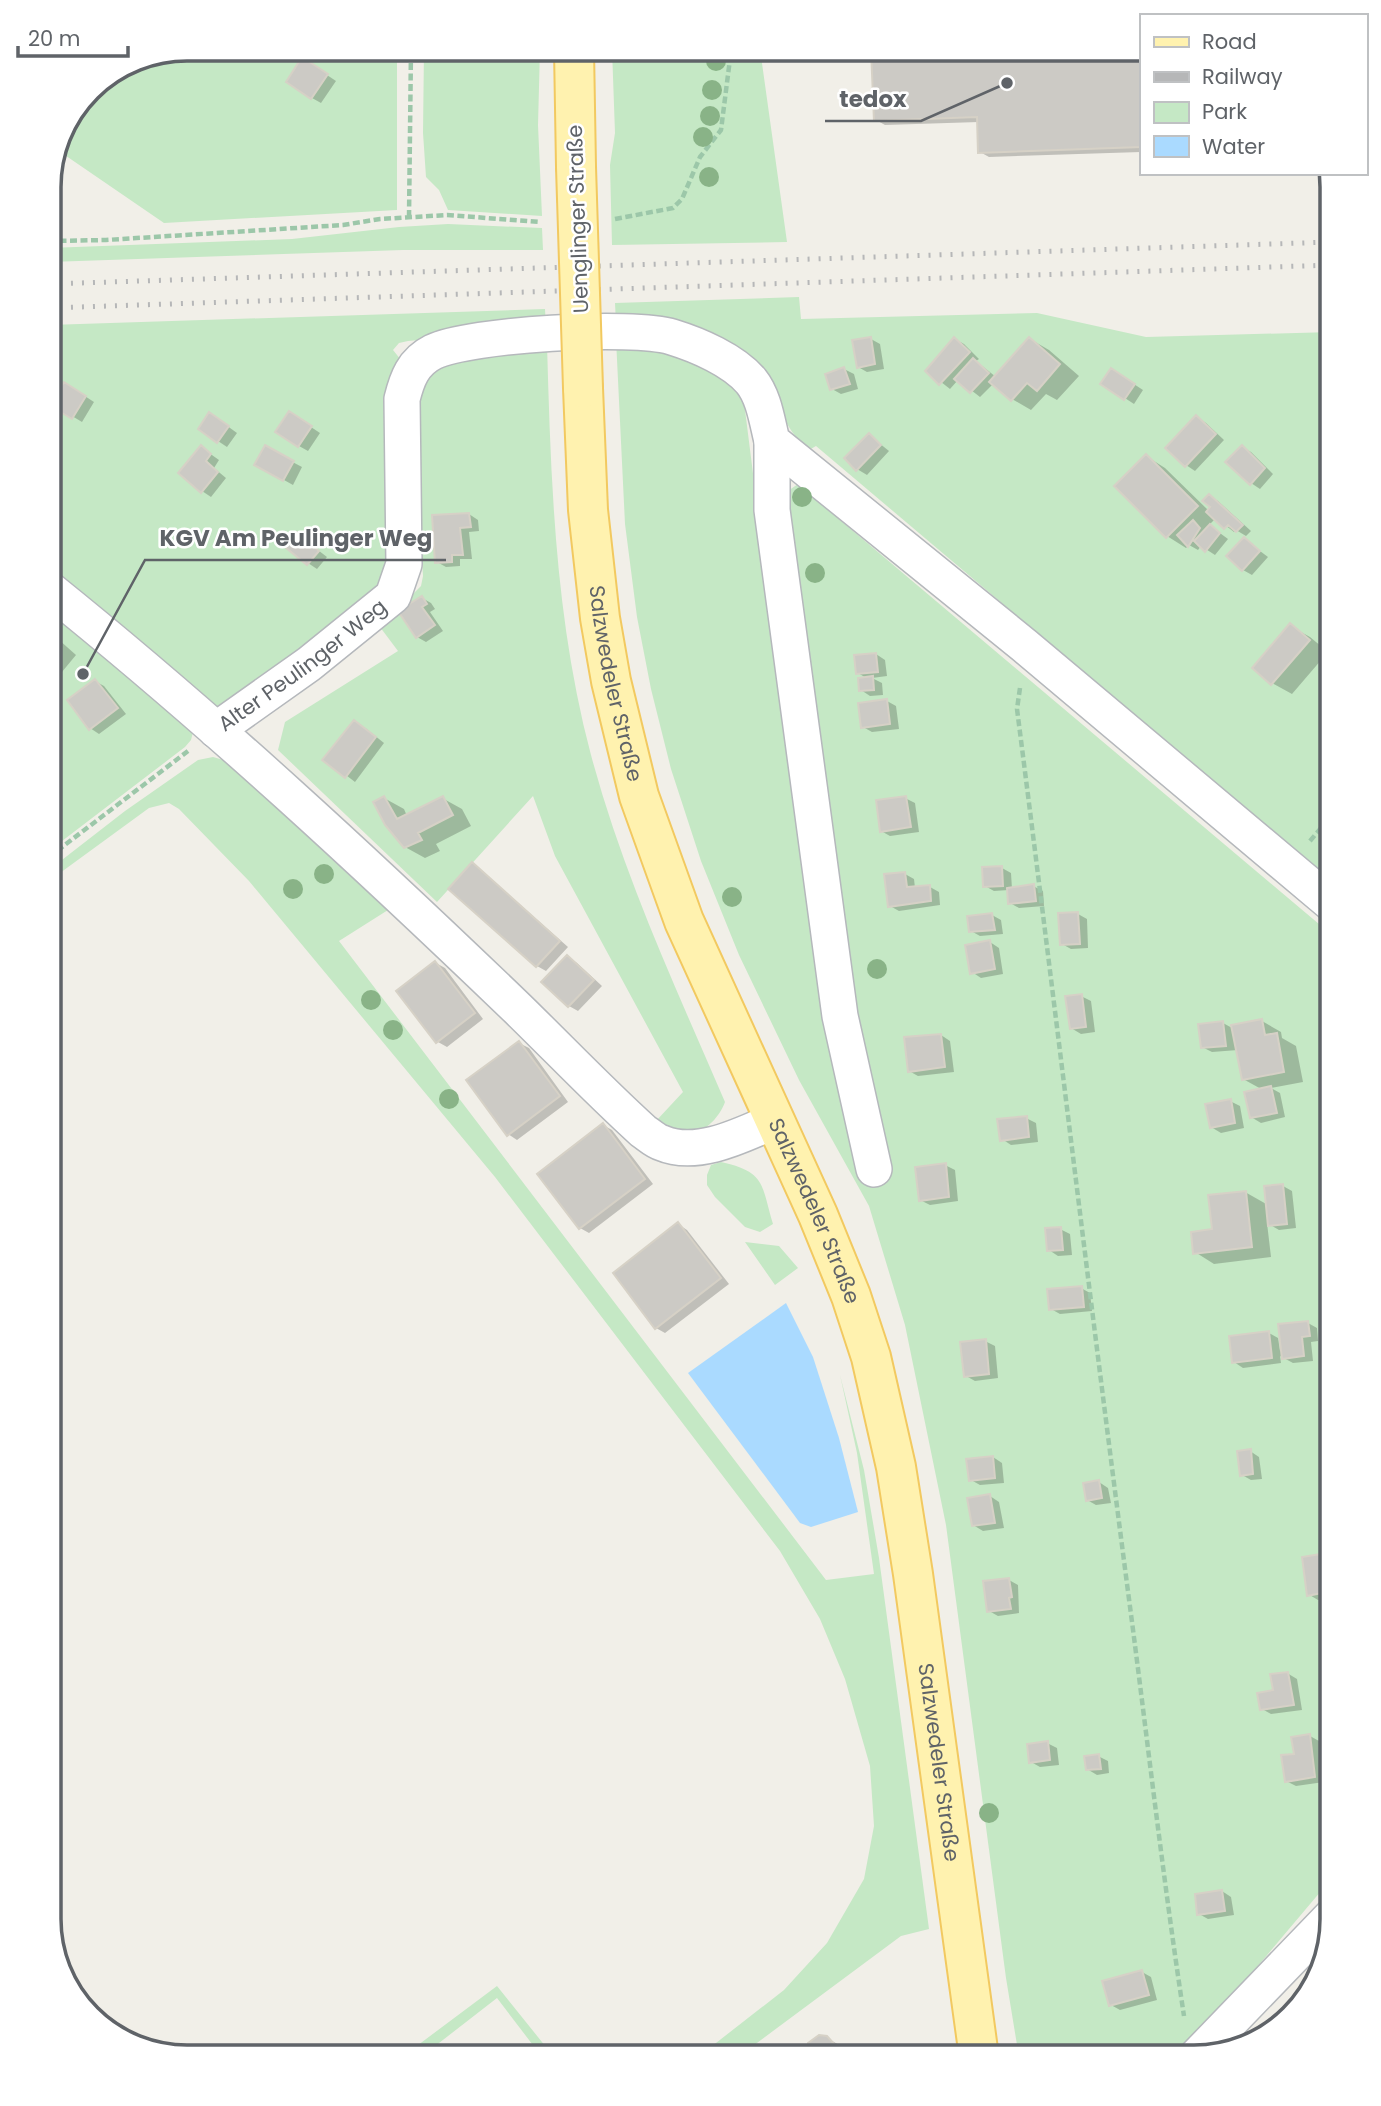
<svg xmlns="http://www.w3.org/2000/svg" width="1381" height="2106" font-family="Poppins,sans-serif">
	<rect width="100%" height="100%" fill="#f1efe8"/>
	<path fill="#c5e8c5" d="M187,49H397V210L164,223L56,149C65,111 98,78 133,60C148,53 170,52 187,49Z
		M424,49H540L538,125L542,216L448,210L439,190L426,177L423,133Z
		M612,49H760L787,242L612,245L610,165L615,133Z
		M448,224L542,228L543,250H403L49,262V248L292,239L399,227Z
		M799,297L801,319L1037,313L1146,337L1332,332V882L816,446L809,450C790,435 781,414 773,391L616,324L615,303Z
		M545,309L546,328L408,341L399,343L393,350L401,360L399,573L227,707L217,706L204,700L49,574V325Z
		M616,339L719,364L744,402L819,997L827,1023L785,493L801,482L829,496L840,520L1332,935V1878L1181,2057H1019L1006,1978L946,1525L905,1325L869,1206L799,1080L739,955L701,861L671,769L651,689L637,617L625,524Z
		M547,344C551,484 555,619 591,755C623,875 676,988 725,1102C718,1122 693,1144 670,1132C665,1130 660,1125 656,1121L683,1092L555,856L533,796L437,902L278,750L285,722L398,651L380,627L421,586L423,576L413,419L414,396L439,362Z
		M49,604L193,732L191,740L185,747L49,851Z
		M213,757L234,763L388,910L339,941L826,1580L874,1574L857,1453L840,1375L864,1470L879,1558L929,1929L901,1936L738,2057H698L784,1990L827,1943L864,1879L874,1826L870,1766L845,1679L820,1619L780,1551L495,1177L249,881L179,809L169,803L149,808L49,881V870L125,811L198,760Z
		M721,1162C766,1172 761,1184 773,1224L760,1232L745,1227L715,1197L707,1185V1175L711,1165Z
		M745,1242L779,1246L798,1268L775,1285Z
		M497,1986L554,2057H542L497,1998L421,2057H402Z"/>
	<path fill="#aadaff" d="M786,1303L813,1357L839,1438L858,1512L811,1527L800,1523L688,1373Z"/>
	<path fill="#0003" d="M873,49H1141V152L989,157L980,152L979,122L885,125L876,120Z
		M312,65L336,81L321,103L312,98Z
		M871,339L880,344L884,369L867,372L858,367Z
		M955,339L964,344L979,359L976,361L996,377L1030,339L1049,350L1079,376L1057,400L1046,394L1031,410L1012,399L994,383L980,397L958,380L950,389L927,371Z
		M844,369L854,374L858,389L841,394L832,389Z
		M1120,375L1143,390L1134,404L1102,383Z
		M74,389L94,402L82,422L52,404Z
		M1197,417L1206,423L1224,440L1195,471L1186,465Z
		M299,419L320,433L308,451L299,446Z
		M219,420L237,433L227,447L218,441Z
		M869,435L889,451L867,475L857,469Z
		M1242,447L1251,452L1273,474L1260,489L1251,483Z
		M202,448L219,460L214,468L226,478L211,497L202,491Z
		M266,448L302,467L293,485L257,465Z
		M1146,456L1165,468L1209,511L1212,507L1209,496L1218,501L1251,531L1246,536L1236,530L1234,532L1216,518L1209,525L1228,539L1215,555L1201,546L1198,550L1189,545L1186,548L1167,536Z
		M469,514L478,520L479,531L469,532L472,559H460V566L446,567L437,562Z
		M297,534L327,557L317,569L308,563Z
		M1244,539L1268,557L1252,575L1243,570Z
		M422,598L431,603L435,609L430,612L443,631L426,642L417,637Z
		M1290,626L1310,637L1328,652L1292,694L1272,683Z
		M49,631L76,655L57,678L49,674Z
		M876,654L885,660L887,676L872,678L882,683L883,695L870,696L861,690L868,679L858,673Z
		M95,681L104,686L126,714L99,734L90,728Z
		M887,701L896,706L899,729L872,732L863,727Z
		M364,727L384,743L355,782L325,759Z
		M384,798L404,809L407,816L442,798L462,809L471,826L436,844L440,851L425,858L405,847Z
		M905,798L915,803L919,832L890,836L881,831Z
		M1332,840V853L1325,847Z
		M472,864L481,870L568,947L546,971L537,966L451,888Z
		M1002,868L1011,873L1012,889L1033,886L1043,891L1044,906L1019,908L1010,903L1009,890L994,891L985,886Z
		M905,874L914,879L915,888L930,887L939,892L940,905L899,911L890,906Z
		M1078,914L1087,919L1088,948L1071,949L1062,944Z
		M992,915L1001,920L1003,934L980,936L971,931Z
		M990,942L999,948L1003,974L981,978L972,972Z
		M568,957L577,963L602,986L578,1011L569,1006L544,982Z
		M436,963L445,968L483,1019L447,1047L438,1042Z
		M1081,996L1091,1001L1095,1032L1081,1034L1071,1028Z
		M1262,1021L1281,1032L1282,1038L1296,1046L1303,1082L1271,1088L1280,1093L1285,1117L1261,1123L1251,1117L1263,1090L1243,1079L1238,1050L1212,1052L1202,1047L1223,1023L1234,1029Z
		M941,1035L950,1041L954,1072L918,1076L909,1071Z
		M519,1043L529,1048L568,1102L517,1140L508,1134Z
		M1230,1101L1240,1106L1244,1128L1221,1133L1211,1127Z
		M1026,1118L1036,1123L1038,1142L1011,1145L1002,1139Z
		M603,1125L612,1130L653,1184L589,1233L580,1228Z
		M945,1165L955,1170L958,1201L930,1205L920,1200Z
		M1283,1186L1292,1191L1296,1228L1279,1230L1267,1223L1271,1257L1214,1264L1195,1252L1245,1192L1268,1205Z
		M678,1224L687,1230L729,1284L665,1333L656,1328Z
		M1060,1229L1070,1234L1072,1255L1058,1256L1049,1250Z
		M1081,1288L1090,1293L1092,1311L1060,1314L1051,1309Z
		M1308,1323L1317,1328L1318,1341L1311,1342L1313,1361L1293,1363L1280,1356L1281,1363L1243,1368L1234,1362L1269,1333L1278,1338L1280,1351L1283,1350Z
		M985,1341L995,1346L998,1378L975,1381L966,1376Z
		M1250,1451L1259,1457L1262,1479L1251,1480L1242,1475Z
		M993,1457L1002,1463L1004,1483L980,1485L971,1480Z
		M1099,1482L1108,1488L1111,1503L1096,1505L1087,1500Z
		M990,1496L999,1502L1004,1528L983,1531L973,1525Z
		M1326,1555L1332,1558V1597L1318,1600L1308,1594Z
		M1009,1580L1018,1585L1019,1613L998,1616L989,1611Z
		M1287,1673L1297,1679L1302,1710L1271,1714L1262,1709Z
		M1310,1736L1319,1741L1324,1782L1296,1786L1286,1781L1296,1755Z
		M1047,1743L1057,1748L1059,1765L1040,1767L1031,1762Z
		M1098,1756L1108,1761L1109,1773L1097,1775L1087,1769Z
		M1222,1891L1231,1897L1234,1915L1208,1919L1199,1914Z
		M1142,1972L1151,1977L1157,2000L1120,2010L1111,2005Z
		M827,2038L860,2057H802Z"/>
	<path fill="#cccac5" stroke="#d6d1c6" stroke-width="2" d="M871,49H1141V147L978,153L977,117L874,121Z
		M302,57L328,74L311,99L286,82Z
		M871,337L875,364L857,368L852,340Z
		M954,337L970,352L939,385L925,371Z
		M1029,337L1060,364L1037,391L1027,383L1011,401L989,382Z
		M973,358L989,373L970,393L954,379Z
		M844,367L850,384L830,390L825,374Z
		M1111,368L1135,384L1124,400L1100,384Z
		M64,382L86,396L72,419L49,405Z
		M289,411L312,426L298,447L275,432Z
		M209,412L229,426L217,443L198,429Z
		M1196,415L1216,434L1185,467L1165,448Z
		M869,433L881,445L856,471L844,458Z
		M201,445L211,454L206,461L218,472L201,493L178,473Z
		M265,445L294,461L283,481L254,465Z
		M1242,445L1265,468L1250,485L1225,462Z
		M1146,454L1198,506L1166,538L1114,486Z
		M1209,494L1243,525L1236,532L1228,525L1224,529L1206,512L1210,507L1202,501Z
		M469,513L471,527L460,528L463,555H452V562L435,563L432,515Z
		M1193,520L1200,528L1188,547L1177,535Z
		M1210,524L1220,533L1205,552L1194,541Z
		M297,532L319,551L307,565L285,547Z
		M1244,537L1260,551L1242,571L1226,556Z
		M422,596L427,604L422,607L435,625L416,638L398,611Z
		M1290,623L1310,640L1271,685L1252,668Z
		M876,653L878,672L856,674L854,655Z
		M873,676L874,690L859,691L858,678Z
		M95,679L118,708L89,730L67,700Z
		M887,699L890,724L861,728L858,703Z
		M354,720L376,737L345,778L322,760Z
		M384,796L397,819L443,796L453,815L418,833L422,840L404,848L385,825L373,802Z
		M906,796L911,827L880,832L876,800Z
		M472,862L560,941L536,967L448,889Z
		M1002,866L1003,886L983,887L982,867Z
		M905,872L907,887L930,885L931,901L888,907L884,874Z
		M1034,884L1036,901L1008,904L1007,888Z
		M1078,912L1080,944L1060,945L1058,913Z
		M992,913L995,930L969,932L967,916Z
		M990,940L995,969L970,974L965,945Z
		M567,955L594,980L568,1007L541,982Z
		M435,961L475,1013L436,1043L396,991Z
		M1082,994L1086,1027L1070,1029L1065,996Z
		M1262,1019L1265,1035L1277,1033L1284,1072L1242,1080L1231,1025Z
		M1223,1021L1226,1046L1201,1048L1198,1024Z
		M941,1034L945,1067L908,1072L904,1037Z
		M519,1041L560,1096L507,1136L466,1080Z
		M1271,1086L1277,1113L1250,1118L1244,1092Z
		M1231,1099L1235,1123L1210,1128L1205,1104Z
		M1027,1116L1029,1137L1000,1141L997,1119Z
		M603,1123L645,1179L579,1229L537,1174Z
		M946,1163L949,1197L919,1201L915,1167Z
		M1283,1184L1287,1224L1268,1226L1264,1186Z
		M1246,1191L1252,1247L1193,1254L1191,1232L1212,1229L1208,1195Z
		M678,1222L721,1278L655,1329L613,1273Z
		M1061,1227L1063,1250L1047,1251L1045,1228Z
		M1082,1286L1084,1307L1049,1310L1047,1289Z
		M1308,1321L1310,1336L1302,1337L1304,1356L1282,1359L1278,1324Z
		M1269,1331L1272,1358L1232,1363L1229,1336Z
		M986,1339L989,1374L964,1377L960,1342Z
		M1251,1449L1253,1474L1240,1476L1237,1451Z
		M993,1456L995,1478L969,1481L966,1459Z
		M1099,1480L1102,1498L1086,1501L1083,1483Z
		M990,1494L995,1523L972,1526L967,1498Z
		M1327,1553L1332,1591L1307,1596L1302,1557Z
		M1009,1578L1012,1597L1009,1598L1011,1609L987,1612L983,1581Z
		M1288,1672L1294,1705L1260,1710L1257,1693L1273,1690L1270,1674Z
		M1310,1734L1315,1777L1285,1782L1281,1755L1294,1754L1291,1737Z
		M1048,1741L1050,1760L1029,1763L1027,1744Z
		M1099,1754L1101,1769L1086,1770L1084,1756Z
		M1222,1890L1225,1911L1197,1915L1195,1894Z
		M1142,1970L1149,1995L1109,2006L1102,1981Z
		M819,2035L827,2036L836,2046L834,2054L836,2057H799L807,2051L808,2043Z"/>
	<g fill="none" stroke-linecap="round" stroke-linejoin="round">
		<g stroke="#b5b8bc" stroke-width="38">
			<g id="minor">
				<path d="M772,441V510L840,1016L874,1169"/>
				<path d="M49,589C213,721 367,864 518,1009C560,1050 600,1092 643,1131C649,1135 655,1141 662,1143C697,1158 742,1135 774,1121"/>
				<path id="s1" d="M216,730L309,664L393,596L404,564L402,399C407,379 413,362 433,352C470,334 633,325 672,337C698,345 733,360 751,381C764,397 767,421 772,441L1025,646L1332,904"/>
				<path d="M1197,2056L1332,1916"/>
			</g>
		</g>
		<g stroke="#f2c960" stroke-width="42">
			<g id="major">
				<path d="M574,49L576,167"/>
				<path id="s2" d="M583,388L588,510L600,618L611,681L639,796L684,921L818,1215L851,1296L871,1357L896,1467L913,1574L979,2057"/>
			</g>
		</g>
		<path stroke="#9cc7a9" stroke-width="4.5" stroke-dasharray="7 3.5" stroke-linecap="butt" d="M409,217L411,49
			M615,219L673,208L682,199L700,157L721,130L730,59L735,49
			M49,241L106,240L343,225L380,219L447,215L540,222
			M1020,688L1017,709C1056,1013 1092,1318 1132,1622C1149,1753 1164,1885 1184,2016
			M1310,841L1332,815
			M49,857L188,751"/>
		<use href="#minor" stroke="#fff" stroke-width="35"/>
		<use href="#major" stroke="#fff2af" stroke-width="38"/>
		<path stroke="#b6b7b8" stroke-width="5" stroke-dasharray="2 9" stroke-linecap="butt" d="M49,284L1332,242
			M49,308L1332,265"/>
		<g stroke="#f2c960" stroke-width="42" stroke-linecap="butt">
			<path id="major-bridge" d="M576,167L583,388"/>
		</g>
		<use href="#major-bridge" stroke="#fff2af" stroke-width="38"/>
	</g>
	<g fill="#89b387">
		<circle cx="716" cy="61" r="10"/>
		<circle cx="712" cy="90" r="10"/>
		<circle cx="710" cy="116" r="10"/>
		<circle cx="703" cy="137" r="10"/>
		<circle cx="709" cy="177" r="10"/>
		<circle cx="802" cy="497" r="10"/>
		<circle cx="815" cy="573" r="10"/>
		<circle cx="324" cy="874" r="10"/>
		<circle cx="293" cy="889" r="10"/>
		<circle cx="732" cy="897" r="10"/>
		<circle cx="877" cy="969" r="10"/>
		<circle cx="371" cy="1000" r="10"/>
		<circle cx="393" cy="1030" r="10"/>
		<circle cx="449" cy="1099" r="10"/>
		<circle cx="989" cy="1813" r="10"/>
	</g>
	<g text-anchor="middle" stroke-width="5" stroke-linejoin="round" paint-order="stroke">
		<g font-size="21" fill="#5f6368" stroke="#fff">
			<text transform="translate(578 219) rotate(-92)" y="7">Uenglinger Straße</text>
			<text dy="7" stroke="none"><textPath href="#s1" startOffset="108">Alter Peulinger Weg</textPath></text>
			<text dy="7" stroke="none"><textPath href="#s2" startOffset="298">Salzwedeler Straße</textPath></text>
			<text dy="7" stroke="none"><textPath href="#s2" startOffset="864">Salzwedeler Straße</textPath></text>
			<text dy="7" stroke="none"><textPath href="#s2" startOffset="1432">Salzwedeler Straße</textPath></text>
		</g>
	</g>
	<path d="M0 0H1381V2106H0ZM187 61H1194A126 126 0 0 1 1320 187V1919A126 126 0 0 1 1194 2045H187A126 126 0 0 1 61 1919V187A126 126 0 0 1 187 61Z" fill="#fff" fill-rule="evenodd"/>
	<path fill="none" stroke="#5f6368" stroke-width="3.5" d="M187 61H1194A126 126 0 0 1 1320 187V1919A126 126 0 0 1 1194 2045H187A126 126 0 0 1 61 1919V187A126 126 0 0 1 187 61Z"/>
	<path fill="none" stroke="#5f6368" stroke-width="2.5" d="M1007 83L921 121H825M83 674L145 560H446"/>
	<g fill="#5f6368" stroke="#fff" stroke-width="2.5">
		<circle cx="1007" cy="83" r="7"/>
		<circle cx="83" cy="674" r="7"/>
	</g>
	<g font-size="23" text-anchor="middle" font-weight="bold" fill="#5f6368" stroke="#fff" stroke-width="5" stroke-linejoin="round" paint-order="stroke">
		<text x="873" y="107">tedox</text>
		<text x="296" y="546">KGV Am Peulinger Weg</text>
	</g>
	<rect x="1140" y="14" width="228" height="161" fill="#ffffff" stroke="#bfc1c3" stroke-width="2"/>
	<rect x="1154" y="37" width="35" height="10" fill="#fff2af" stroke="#bfc1c3" stroke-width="2"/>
	<text x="1202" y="49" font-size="21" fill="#5f6368">Road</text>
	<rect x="1154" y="72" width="35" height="10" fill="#b6b7b8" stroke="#bfc1c3" stroke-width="2"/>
	<text x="1202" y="84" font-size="21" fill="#5f6368">Railway</text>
	<rect x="1154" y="102" width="35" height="21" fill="#c5e8c5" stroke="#bfc1c3" stroke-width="2"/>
	<text x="1202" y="119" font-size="21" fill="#5f6368">Park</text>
	<rect x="1154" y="136" width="35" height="21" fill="#aadaff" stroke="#bfc1c3" stroke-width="2"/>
	<text x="1202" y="154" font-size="21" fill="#5f6368">Water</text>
	<path d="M18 46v10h110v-10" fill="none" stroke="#5f6368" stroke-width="3.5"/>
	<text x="28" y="46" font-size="21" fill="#5f6368" stroke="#ffffff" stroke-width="5" paint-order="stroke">20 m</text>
</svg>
